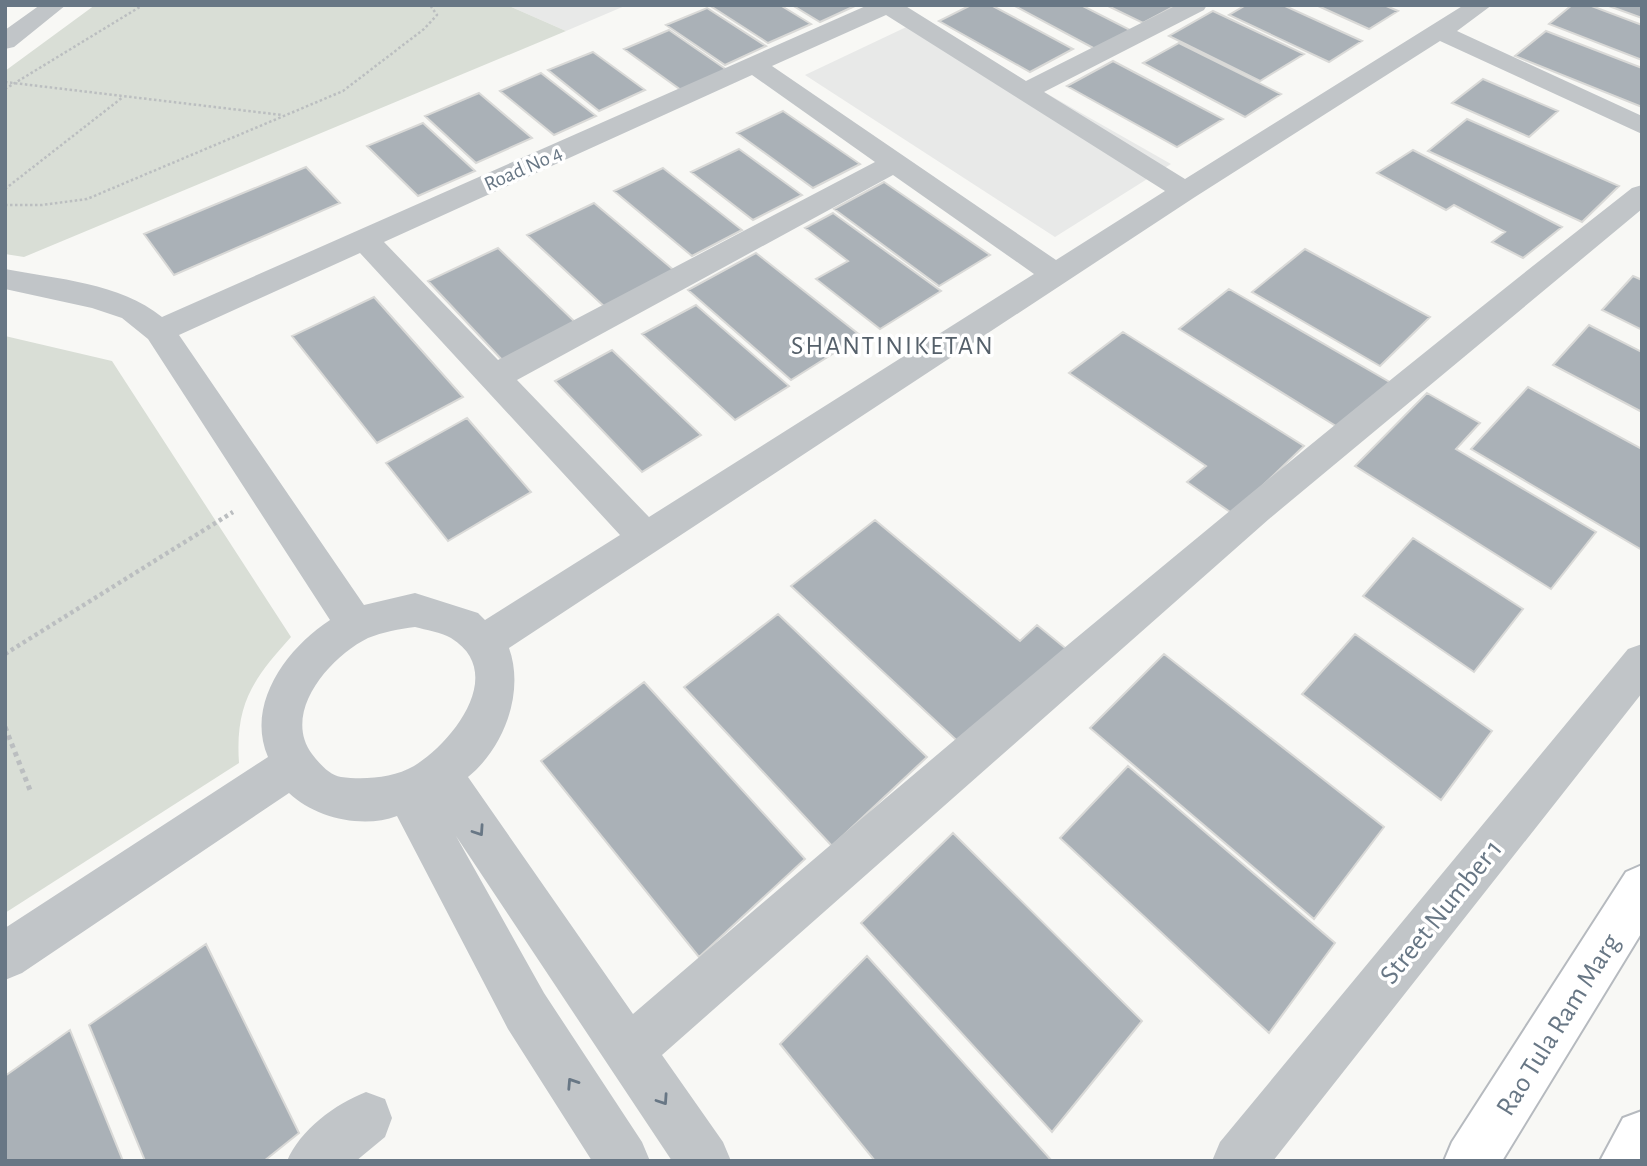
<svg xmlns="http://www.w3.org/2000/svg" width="1647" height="1166" font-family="'Alegreya Sans',sans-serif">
	<rect width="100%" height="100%" fill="#f8f8f5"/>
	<path fill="#e8e9e8" d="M507,5H627L566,31Z
		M919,21L1171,164L1055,237L805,75Z"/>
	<path fill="#d9ded6" d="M95,5H507L566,31L24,257L5,254V71Z
		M5,336L112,361L291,637C253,679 235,704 239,763L5,913Z"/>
	<path fill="#aab1b7" stroke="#d9d9d7" stroke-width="2" d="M709,5H780L811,24L768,43Z
		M792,5H857L820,22Z
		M971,5H991L1073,49L1030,72L939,21Z
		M1013,5H1081L1132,31L1097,50Z
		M1106,5H1177L1143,23Z
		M1246,5H1283L1362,41L1329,62L1229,15Z
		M1316,5H1384L1398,11L1369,29Z
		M1572,5H1589L1642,25V60L1549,24Z
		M1606,5H1642V18Z
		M707,8L766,46L725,65L666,25Z
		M1213,11L1304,54L1260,81L1169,36Z
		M669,30L727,70L681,90L624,49Z
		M1546,31L1642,68V107L1515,56Z
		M1179,43L1281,94L1245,117L1143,63Z
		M593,52L645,90L599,111L548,70Z
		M1113,61L1223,119L1177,147L1067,86Z
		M541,73L596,116L554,135L500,91Z
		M1483,79L1558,111L1529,137L1452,103Z
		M479,93L532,138L476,163L425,116Z
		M783,111L860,164L813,188L737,133Z
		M1467,119L1619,186L1582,222L1428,151Z
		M423,123L475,171L418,196L367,146Z
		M739,149L802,195L753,220L691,172Z
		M1413,150L1562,227L1523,258L1492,242L1505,232L1454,205L1446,210L1377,173Z
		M306,167L340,203L174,275L144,234Z
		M663,168L742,230L692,256L614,191Z
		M884,182L990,255L939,286L834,209Z
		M594,203L676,272L607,309L527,235Z
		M833,213L941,291L880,329L816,279L848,261L805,228Z
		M498,248L576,323L504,362L428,281Z
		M1305,249L1430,317L1380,366L1252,292Z
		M756,253L861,336L791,380L688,290Z
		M1633,276L1642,280V330L1602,310Z
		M1229,289L1393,384L1344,431L1179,329Z
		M374,297L463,397L377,443L292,336Z
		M696,305L789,386L735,420L642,334Z
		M1589,325L1642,352V412L1553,365Z
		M1123,332L1304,446L1233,514L1187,482L1206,466L1069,373Z
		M612,350L701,435L642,472L555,381Z
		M1528,387L1642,449V550L1471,449Z
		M1427,393L1480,423L1456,449L1596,532L1551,589L1355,466Z
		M467,418L531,492L448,541L386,463Z
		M875,520L1020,641L1037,625L1070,652L967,750L791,586Z
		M1413,538L1523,609L1474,672L1363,596Z
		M778,614L927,757L832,846L684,687Z
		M1355,634L1492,731L1441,800L1302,694Z
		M1164,654L1384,827L1314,919L1090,728Z
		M644,682L805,859L699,957L541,761Z
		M1128,766L1335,943L1269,1033L1060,838Z
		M953,833L1142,1021L1052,1132L861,923Z
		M206,944L299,1133L264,1161H145L89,1025Z
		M867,956L1052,1161H875L780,1044Z
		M70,1030L123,1161H5V1076Z"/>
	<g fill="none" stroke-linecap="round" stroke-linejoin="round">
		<g stroke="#b6babf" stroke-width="4">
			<path id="secondary" d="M1642,865V932L1502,1161H1444L1452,1142L1626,872Z
				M1642,1111V1161H1600L1623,1118Z"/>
		</g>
		<path stroke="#bbbec0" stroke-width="2.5" stroke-dasharray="2.5 2.5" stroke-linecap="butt" d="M5,82L282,115
			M5,89L143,5
			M5,189L123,97
			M5,205H42L87,199L343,91L424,29L437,15L430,5"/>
		<path stroke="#bbbec0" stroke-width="4.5" stroke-dasharray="3.5 3.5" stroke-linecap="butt" d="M5,654L233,512"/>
		<path stroke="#bbbec0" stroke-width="5" stroke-dasharray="4.5 4.5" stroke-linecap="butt" d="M5,727L30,790"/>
		<path fill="#c1c5c8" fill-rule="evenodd" d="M40,5H66L14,47L5,49V30Z
			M868,5H904L1026,81L1177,5H1207L1204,10L1044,92L1185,179L1464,5H1492L1457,31L1642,116V134L1440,41L1195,197L509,648C525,692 504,748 468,777L633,1014C961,732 1292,454 1632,188L1642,185V209L1269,519L662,1055L723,1142L731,1161H672L456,836L544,993L642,1142L650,1161H592L508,1029L397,816C363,829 315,818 289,793L22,973L5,980V928L268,757C245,704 287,648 330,620L148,339L122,318L92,308L5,289V269C57,279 120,283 162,317ZM886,15L1165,191L1056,260L772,66ZM752,75L875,162L498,360L384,242ZM893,175L1034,274L649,517L517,380ZM360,253L620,535L485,620L478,613L415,593L364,605L179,335ZM415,627C426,630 441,632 451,638C508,673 452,743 414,766C393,778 364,780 341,777C329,775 319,763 312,754C281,712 331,656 368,638C383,632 399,629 415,627Z
			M1642,644V693L1273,1161H1212L1220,1142L1628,649Z
			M366,1092L385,1099L392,1118L385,1137L356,1161H287C300,1130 335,1104 366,1092Z"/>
		<use href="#secondary" fill="#fff" fill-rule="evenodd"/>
	</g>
	<defs><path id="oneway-chevron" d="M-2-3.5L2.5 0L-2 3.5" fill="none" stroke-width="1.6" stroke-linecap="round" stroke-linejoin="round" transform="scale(1.75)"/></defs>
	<g stroke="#687785">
		<use href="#oneway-chevron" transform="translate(479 831) rotate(56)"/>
		<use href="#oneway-chevron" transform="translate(572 1083) rotate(-123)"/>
		<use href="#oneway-chevron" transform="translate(663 1100) rotate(56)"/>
	</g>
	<g text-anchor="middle" stroke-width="7" stroke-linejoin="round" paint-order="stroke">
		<g font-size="21" fill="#687785" stroke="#fff">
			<text transform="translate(523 168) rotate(-24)" y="7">Road No 4</text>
		</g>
		<g font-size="26" letter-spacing="2" fill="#55606a" stroke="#fff">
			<text x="893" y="354">SHANTINIKETAN</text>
		</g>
		<g font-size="28" fill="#687785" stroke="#fff">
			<text transform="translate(1440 911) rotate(-51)" y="10">Street Number 1</text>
			<text transform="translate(1557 1024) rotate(-58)" y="10">Rao Tula Ram Marg</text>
		</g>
	</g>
	<rect width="1647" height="1166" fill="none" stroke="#687785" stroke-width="14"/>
</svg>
